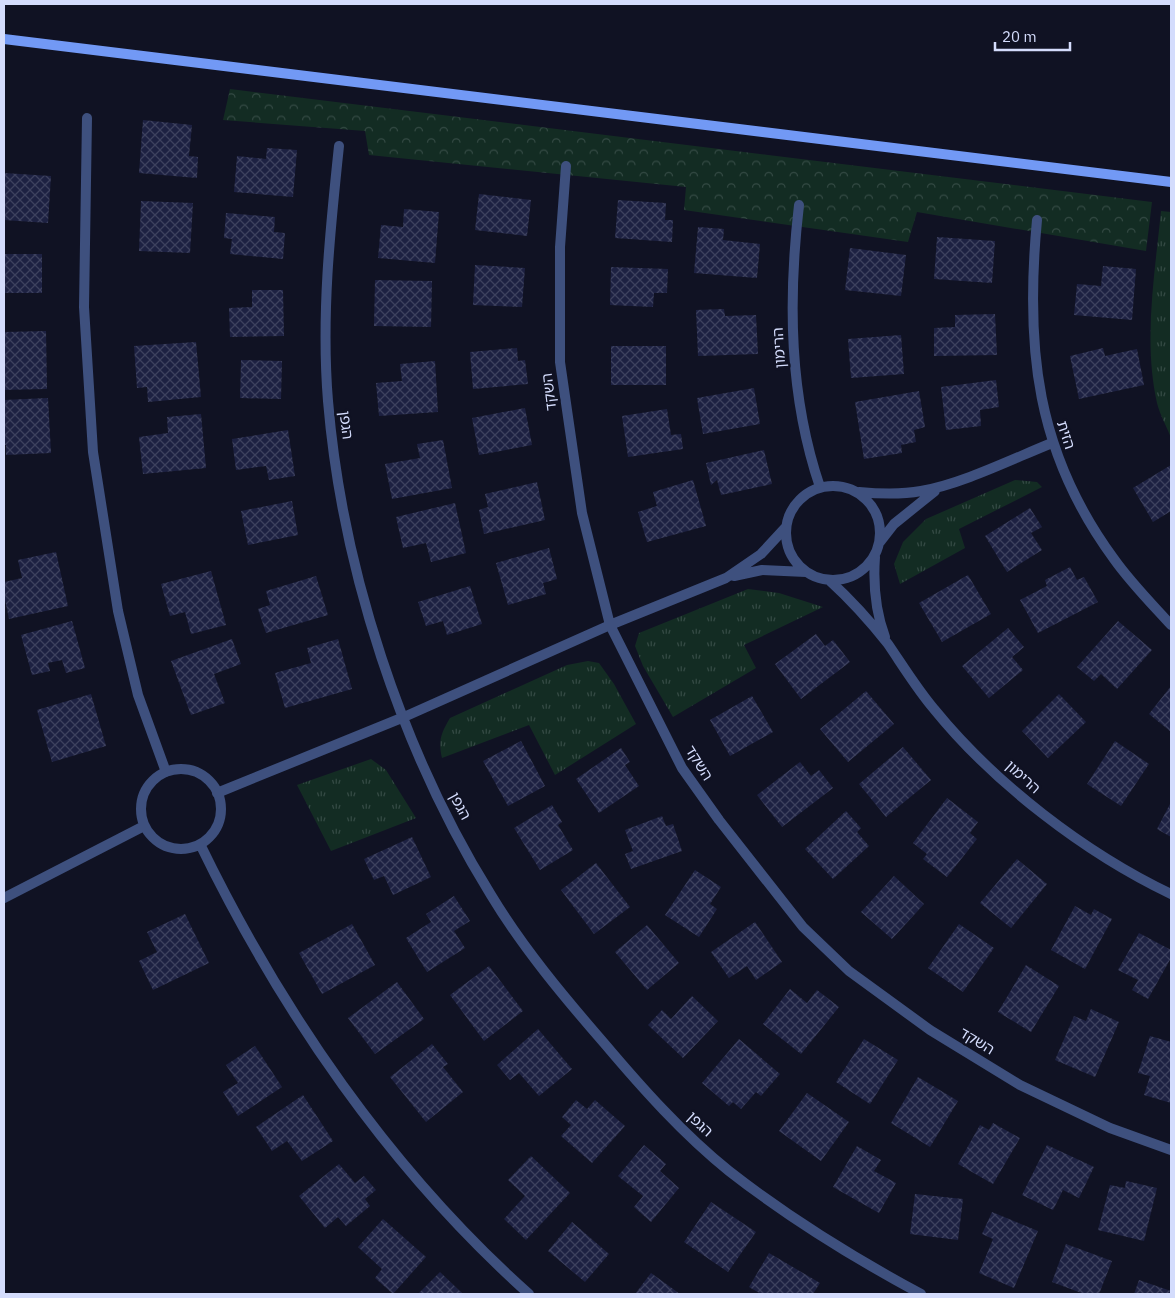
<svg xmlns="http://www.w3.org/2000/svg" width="1175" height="1298" font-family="'IBM Plex Sans','Noto Sans Hebrew',sans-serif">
	<defs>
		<pattern id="forest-crowns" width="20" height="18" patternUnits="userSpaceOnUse" patternTransform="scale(1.25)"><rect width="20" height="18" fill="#132c23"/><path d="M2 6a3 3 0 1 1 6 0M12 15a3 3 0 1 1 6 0" fill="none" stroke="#344a44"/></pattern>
		<pattern id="park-tufts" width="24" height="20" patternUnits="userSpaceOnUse" patternTransform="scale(1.25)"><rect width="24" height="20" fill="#132c23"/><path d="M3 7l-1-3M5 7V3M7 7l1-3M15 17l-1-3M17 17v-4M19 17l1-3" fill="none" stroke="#344a44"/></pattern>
		<pattern id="building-cross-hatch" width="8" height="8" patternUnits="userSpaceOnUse" patternTransform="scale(1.25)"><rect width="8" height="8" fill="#1d2142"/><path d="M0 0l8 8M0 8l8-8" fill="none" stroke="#3d415e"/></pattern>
	</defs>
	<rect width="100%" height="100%" fill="#101223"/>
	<path fill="url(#forest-crowns)" d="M230,89L1152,202L1146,251L917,212L908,242L684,210L686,187L369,155L365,131L223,120Z"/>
	<path fill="url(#park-tufts)" d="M1161,211L1171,212V438C1167,427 1160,415 1157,403C1143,340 1155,273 1161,211Z
		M1015,480L1037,482L1042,487L959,529L965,548L900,584L894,564L903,542L926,519Z
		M748,589L779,593L823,607L744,645L756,668L673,717L643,666L635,646L639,633Z
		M588,661L599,663L614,684L636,724L555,775L529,725L442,758C438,741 441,733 450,718L567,665Z
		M371,759L386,770L416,818L331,851L297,785Z"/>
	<path fill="url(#building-cross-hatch)" d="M143,120L192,125L189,156L198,157L197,178L139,173Z
		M267,148L297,150L293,197L234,192L237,156L266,159Z
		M4,173L51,176L48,223L4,220Z
		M479,194L531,200L527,236L475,230Z
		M618,200L666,203L665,220H673L672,242L615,238Z
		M141,201L193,203L190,253L139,251Z
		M404,209L439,212L435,263L378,258L381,225L403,227Z
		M226,213L275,217L274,232L285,233L283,259L230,254L232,239L224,238Z
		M698,227L724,229L723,240L760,244L757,278L694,273Z
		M937,237L995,241L992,283L934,279Z
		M850,248L906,255L901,296L845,290Z
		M4,254H42V293H4Z
		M475,265L525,268L522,307L473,305Z
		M1103,266L1136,269L1132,320L1074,315L1077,284L1101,286Z
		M611,267L668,269L667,293H654L653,307L610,305Z
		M375,280L432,281L431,327L374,326Z
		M252,290H283L284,336L230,337L229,308L252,307Z
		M724,309L725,316L756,315L758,354L698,356L696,310Z
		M995,314L997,355L934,356V328L955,327V315Z
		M46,331L47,389L4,390V332Z
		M901,335L904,374L851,378L848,339Z
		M196,342L201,397L148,402L147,387L137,388L134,346Z
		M611,346H666V385H611Z
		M517,348L518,361L525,360L528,384L473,389L470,352Z
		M1103,348L1105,356L1137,349L1144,385L1079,399L1070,356Z
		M241,360L282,361L281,399L240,398Z
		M435,361L438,412L379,416L376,383L402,381L400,364Z
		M996,380L999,407L980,410L981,426L946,430L941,387Z
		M754,388L760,424L703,434L697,398Z
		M919,391L925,427L914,430L916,442L901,445L902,453L864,459L855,402Z
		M48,398L51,453L6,455V445H4V400Z
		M525,408L532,445L479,455L472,418Z
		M667,409L671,435L681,434L683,449L628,457L622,416Z
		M201,414L206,468L143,474L139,437L168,433L167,417Z
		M288,430L295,476L269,480L266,466L236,470L232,439Z
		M443,440L452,488L392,499L385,464L420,458L417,444Z
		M764,450L772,484L721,495L717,480L711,485L706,463Z
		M1171,465V511L1153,522L1133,488Z
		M693,480L706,526L647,542L638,512L657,506L653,492Z
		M537,482L545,520L484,534L479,510L488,507L485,494Z
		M292,501L298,535L248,545L241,511Z
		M455,503L466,553L431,562L426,543L403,548L396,517Z
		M1030,508L1042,527L1031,533L1042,550L1007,572L985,536Z
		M549,548L557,579L543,583L546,594L508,605L496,563Z
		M56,552L68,606L9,619L4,595V582L22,578L18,560Z
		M1070,567L1077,580L1084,577L1098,602L1038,633L1020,600L1047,586L1045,580Z
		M211,571L226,625L191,634L185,612L170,616L161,584Z
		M968,575L991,614L942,642L919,603Z
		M316,576L328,615L266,633L258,609L270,605L266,591Z
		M470,586L482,624L447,635L443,621L426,626L418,602Z
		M72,621L85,668L66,673L62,660L48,663L50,671L32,675L21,635Z
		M1118,621L1152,650L1117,689L1101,674L1094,681L1077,667Z
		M1008,628L1024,647L1012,657L1023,670L989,698L962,666Z
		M816,634L825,646L833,640L850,662L801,699L775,664Z
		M232,639L241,664L214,674L225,703L191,715L171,661Z
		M338,639L352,689L285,708L275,673L311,663L307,648Z
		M1171,686V732L1149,714Z
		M866,691L894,724L848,762L820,729Z
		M91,694L106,746L52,762L37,710Z
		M1059,694L1086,722L1048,758L1022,731Z
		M752,696L773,732L730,756L710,720Z
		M521,741L545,786L508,806L483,761Z
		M1115,741L1149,764L1121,806L1087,784Z
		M903,747L931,780L886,817L859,784Z
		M621,748L630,762L625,765L639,786L599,813L576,779Z
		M800,762L811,776L819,770L833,788L782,827L757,795Z
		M947,798L978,822L970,833L977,839L947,877L923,859L927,854L913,843Z
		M1171,802V837L1157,829Z
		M552,805L562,822L558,825L573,850L540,870L514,828Z
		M846,811L861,828L857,832L869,846L833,879L805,849Z
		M662,816L666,826L673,824L682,851L631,869L625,854L633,851L625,830Z
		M412,837L431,877L393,895L384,876L374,880L364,859Z
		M1017,859L1047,884L1011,928L980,903Z
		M596,863L630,907L594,934L561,890Z
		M695,870L721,887L710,904L717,909L699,937L665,915Z
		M894,876L924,904L892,939L861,912Z
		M454,896L470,921L454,931L465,948L427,972L406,938L431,922L426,914Z
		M1075,906L1091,915L1094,909L1112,919L1085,969L1051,950Z
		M185,914L209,963L153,990L139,961L157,952L147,932Z
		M755,922L782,962L756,980L747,966L729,978L711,952Z
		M352,924L375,965L322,994L299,953Z
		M959,924L994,948L963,992L928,968Z
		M647,925L679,963L647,990L615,952Z
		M1139,933L1171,950V958L1148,999L1132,990L1138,980L1118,970Z
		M1026,965L1059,986L1031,1032L998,1012Z
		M489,966L523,1011L484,1041L450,995Z
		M397,982L424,1019L375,1054L348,1018Z
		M790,989L807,1003L817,990L839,1007L801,1054L763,1024Z
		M692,996L718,1021L683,1058L648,1025L662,1010L671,1019Z
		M1091,1009L1119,1022L1095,1077L1055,1060L1074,1016L1086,1021Z
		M538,1029L572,1069L539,1096L519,1073L510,1080L497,1065Z
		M1150,1036L1171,1042V1103L1144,1095L1150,1076L1138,1073Z
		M739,1039L780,1074L761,1096L756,1092L741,1109L733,1102L729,1106L702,1083Z
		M864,1039L898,1060L870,1104L836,1082Z
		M432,1044L448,1064L443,1067L463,1092L426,1122L390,1077Z
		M255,1046L282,1087L238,1116L223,1092L238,1083L226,1065Z
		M918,1077L958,1101L930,1147L891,1123Z
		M807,1093L849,1122L821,1161L779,1131Z
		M303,1095L333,1141L302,1161L287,1141L272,1151L256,1127Z
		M576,1100L587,1109L595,1100L625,1126L592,1163L561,1136L571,1125L562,1117Z
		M993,1123L1020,1138L993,1184L958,1164L980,1125L989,1130Z
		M644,1145L666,1164L660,1171L679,1188L651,1222L634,1207L643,1196L618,1176Z
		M1047,1145L1094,1167L1079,1198L1063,1190L1053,1210L1022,1195Z
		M857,1146L881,1160L874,1171L896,1183L879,1213L833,1187Z
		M531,1156L570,1193L526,1240L504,1219L525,1196L508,1180Z
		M339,1164L355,1183L364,1176L376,1190L365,1199L370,1206L346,1226L338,1217L325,1228L299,1196Z
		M1126,1181L1157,1188L1144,1241L1098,1230L1110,1185L1125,1188Z
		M915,1194L963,1199L958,1240L910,1234Z
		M711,1202L756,1232L728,1272L684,1242Z
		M992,1212L1038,1231L1014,1288L979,1273L993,1239L982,1234Z
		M383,1219L426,1257L393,1294L375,1278L382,1269L358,1247Z
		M572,1222L609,1254L585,1282L548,1251Z
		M1066,1244L1112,1261L1099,1294H1084L1052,1282Z
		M769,1253L820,1283L813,1294H761L749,1287Z
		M440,1272L463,1294H418Z
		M651,1273L680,1294H635Z
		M1139,1280L1171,1291V1294H1134Z"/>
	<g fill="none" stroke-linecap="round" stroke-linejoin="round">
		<path stroke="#3e507e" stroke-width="10" d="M87,118L84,307L93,452L118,611L138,695L166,772
			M339,146C330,231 321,316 328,401C342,569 402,752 491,895C523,948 564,997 604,1043C642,1088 683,1134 729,1171C789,1218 854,1258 921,1294
			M566,166L560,247V362L582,513L610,625L682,768L719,820L803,927L849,971L930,1030L1020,1085L1110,1128L1171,1150
			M799,205C788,300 789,396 820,487
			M1037,220C1025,348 1036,453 1114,559C1131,583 1152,604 1171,625
			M786 533a47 47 0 1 1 94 0a47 47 0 1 1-94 0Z
			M859,492C880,494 900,495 921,491C962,484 1012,459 1052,443
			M880,542L894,524L935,491
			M875,557C873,585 875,610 885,637
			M734,576L762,570L806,572
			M829,580C851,600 870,621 888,644C903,666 917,689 934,709C994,783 1085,853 1171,894
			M141 809a40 40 0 1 1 80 0a40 40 0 1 1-80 0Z
			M217,793L404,717L610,625L726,578L761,554L786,527
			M200,844C281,1011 390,1170 529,1294
			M4,898L144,826"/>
		<path stroke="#7299f5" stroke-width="10" d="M4,39L1171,182"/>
	</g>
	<g text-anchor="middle" stroke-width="5" stroke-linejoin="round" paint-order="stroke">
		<g font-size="15" fill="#d4dcfc" stroke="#101223">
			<text transform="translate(779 348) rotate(-94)" y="5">הרימון</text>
			<text transform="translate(549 392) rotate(-97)" y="5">השקד</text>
			<text transform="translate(346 425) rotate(83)" y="5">הגפן</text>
			<text transform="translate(1066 435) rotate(72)" y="5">הזית</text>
			<text transform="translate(699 763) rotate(58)" y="5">השקד</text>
			<text transform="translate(1023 777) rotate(42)" y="5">הרימון</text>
			<text transform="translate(460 806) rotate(62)" y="5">הגפן</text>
			<text transform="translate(977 1041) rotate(31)" y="5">השקד</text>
			<text transform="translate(700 1124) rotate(43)" y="5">הגפן</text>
		</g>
	</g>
	<rect width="1175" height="1298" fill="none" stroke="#d4dcfc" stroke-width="10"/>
	<path d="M995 42v8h75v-8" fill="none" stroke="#d4dcfc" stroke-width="2.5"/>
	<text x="1002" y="42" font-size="15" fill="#d4dcfc" stroke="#101223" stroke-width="4" paint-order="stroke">20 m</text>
</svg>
